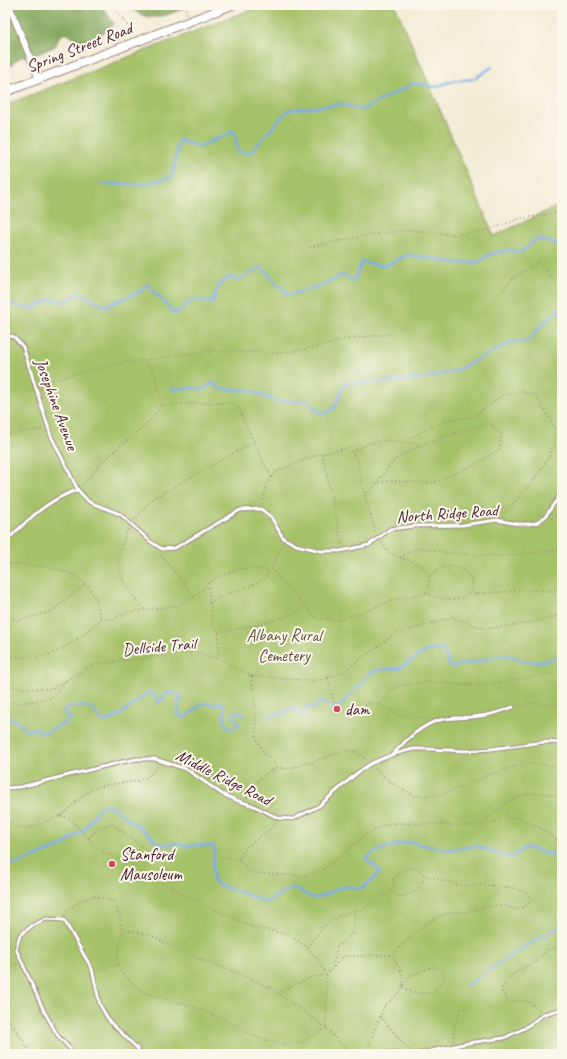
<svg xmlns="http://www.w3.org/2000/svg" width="567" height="1059" font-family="Caveat,sans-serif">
	<rect width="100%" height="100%" fill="#fbf7ec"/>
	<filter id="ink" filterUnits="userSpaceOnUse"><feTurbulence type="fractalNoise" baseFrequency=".025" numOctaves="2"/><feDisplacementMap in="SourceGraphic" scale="8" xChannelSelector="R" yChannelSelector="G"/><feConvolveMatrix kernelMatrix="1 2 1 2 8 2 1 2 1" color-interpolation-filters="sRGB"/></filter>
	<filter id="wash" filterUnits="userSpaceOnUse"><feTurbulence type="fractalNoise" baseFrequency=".012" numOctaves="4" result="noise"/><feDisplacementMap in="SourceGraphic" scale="16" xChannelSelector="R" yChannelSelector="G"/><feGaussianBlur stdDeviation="0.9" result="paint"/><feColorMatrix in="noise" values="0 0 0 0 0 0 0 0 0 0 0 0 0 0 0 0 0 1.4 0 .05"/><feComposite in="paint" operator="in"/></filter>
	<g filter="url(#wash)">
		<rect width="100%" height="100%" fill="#f3ecd5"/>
		<path fill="#a6c269" stroke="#78704a" d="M262,5H395L494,236L562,204V1054H5V105Z"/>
		<path fill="#84a85d" stroke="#676444" d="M5,5H101L110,18L113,24C109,31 87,44 79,41C73,38 72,34 65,33L59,37L55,46L38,54L21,57L15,61L5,73Z
			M128,5H192C168,14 150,27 128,5Z"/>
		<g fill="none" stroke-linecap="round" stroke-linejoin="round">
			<path stroke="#7cabe6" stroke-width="2.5" d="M99,184H147L172,177L179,140L199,147L234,131L238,152L250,153L288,110L342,104L361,110L415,83L436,87L452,81L474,79L492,67
				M5,303L30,309L51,299L65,302L79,293L106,306L141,291L147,284L175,314L194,299L212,303L219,285L229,277L238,280L261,267L288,295L320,286L343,275L354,281L362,262L384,266L408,255L458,263L479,262L490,254L510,250L521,252L537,239L562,245
				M172,389L191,388L204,389L213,383L221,389L250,390L275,401H307L322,414L335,408L344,383L382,382L424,378L455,371L512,342L529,341L543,323L562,307
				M5,716L20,722L24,730L27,731L35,728L43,733L46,732L70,721V717L64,712V710C70,706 89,704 94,710C99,715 96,722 106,721C116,719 127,710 135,703C140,699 144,694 150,692L155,695L157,700L159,702L167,693C172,692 178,692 181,697L178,705L179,715L183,718C193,715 201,697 214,705L221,702C230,709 218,720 230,728H234L239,724L238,722L233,716L236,712L239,711L244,716
				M267,718L274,714H282L292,707L296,708L300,716H302L304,715L306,707L314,708L318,702L320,701C327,704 332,711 340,706L371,673L378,670L400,668L424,652L430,650L442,649C447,654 446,662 451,667L505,655C513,656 519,660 526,661C537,663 557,661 562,651
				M5,866L19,863L62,846L86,828L98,809L104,805L115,808L121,814L146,832L158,843L168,845L175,843L186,846L196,845L214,846C215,857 210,874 214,882L224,887L246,894L263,902L270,901L287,889L294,888C301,891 307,896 314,898C321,899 335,888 344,887C351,886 357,890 363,888L380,873L377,868L368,862L367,857L377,851L403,843L410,842L446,850L475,846L483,848L507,857L514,856L526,847L547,854H562
				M467,986L511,955L562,925"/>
		</g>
	</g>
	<g filter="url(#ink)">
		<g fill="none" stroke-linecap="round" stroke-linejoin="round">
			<g stroke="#9e8680" stroke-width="5">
				<path id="service" d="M5,335L14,337L23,347L51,436L78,490L89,502L120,514L151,542L162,549L175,548L240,510L261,509L271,517L283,538L296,545L321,551H340L369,545L390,529L415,526L463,525L497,520L518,524H528L536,523L545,517L562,492
					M5,542C27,521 49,498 78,490
					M393,754C406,740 421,725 440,720C453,717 467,718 480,716C492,715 502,711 513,707
					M5,788L20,787L122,762L137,759H155L186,769L222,794L236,800L254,806L278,818L293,819L319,806L357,773L370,764L391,755L413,749H429L465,751L491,749L544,742L562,743
					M74,1053L58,1036L44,1011L16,949L20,935L33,925L46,919L64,920L92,969L100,1005L110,1022L136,1047L141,1054
					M359,1054C373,1051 387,1053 401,1054
					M417,1054L468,1043L504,1038L525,1028L544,1014L562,1009"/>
			</g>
			<g stroke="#9e8680" stroke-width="8">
				<path id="minor" d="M9,5L39,79"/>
			</g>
			<g stroke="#9e8680" stroke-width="10">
				<path id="tertiary" d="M5,92L232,5"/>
			</g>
			<path stroke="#9e8680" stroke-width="1.5" stroke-dasharray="1 3" stroke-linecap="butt" d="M113,5L133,34
				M184,5L187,14
				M310,247L362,236L409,230L456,235L488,230L519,219L562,212
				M504,289L513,278L538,262L546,269L551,279L562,276
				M141,360L214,351L278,353L317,347L351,338L391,334
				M41,383L121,363L141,360L154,371L161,405L152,419L101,463L82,486
				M161,405L212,403H236L264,464L272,477
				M5,435L43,429
				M411,439L423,430L452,419L473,417L504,394L520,391L535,395C541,404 553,420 554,430C558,460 521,495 502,515
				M352,452L370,443L389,440L421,445
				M322,453L342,545
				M365,496L377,483L390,481L433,483L472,466L499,450L502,434L489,423C463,431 408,445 390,465C385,470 381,477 377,483
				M262,504L267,483L277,471L317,455L348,448L358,461L363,490L376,534
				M551,518L562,514
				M134,520L152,499L254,442
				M128,529C110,569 120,577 143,609
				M283,544L271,568L316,618L338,620L363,612L390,601L425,593C428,589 429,586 429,582C430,560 402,562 389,552C386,549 384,545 381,542
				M161,555L195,597
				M400,557L413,550L421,548L448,553L500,556L562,550
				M5,563C37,567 79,563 95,598C98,604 99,612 101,619H113L130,612L180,605L195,597L208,583L220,576L242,568L266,570L271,568
				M208,583L213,627L219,632C247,627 281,622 306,607
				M426,593C476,616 487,571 452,567C441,565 435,570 429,579
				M470,594L535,590L562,591
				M209,603L222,596L255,584L266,578L269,569
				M5,618L19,620L51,612L85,584
				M5,656C21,657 40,659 55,652C73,644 87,632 101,619
				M218,658L219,632
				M251,676L255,703L256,738L265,754L278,767
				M328,678C333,697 330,707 350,715L368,703L380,705L400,716L426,719
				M5,684L20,688L51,689L95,664L196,652L222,660L251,676L315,681L340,674L395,634L452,617L486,629L529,623L562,615
				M5,702L22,703L51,698L66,681
				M561,704L562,713
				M380,705L392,690L401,685L425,682L478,686L562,672
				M519,706L530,703L562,704
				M375,768L391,783L415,796H436L444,794L489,775L513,767L529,764L546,765L562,767
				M247,798L254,784L268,772L278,767L286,769L313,762L337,753L349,750L358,753L367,760
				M60,816C72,808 82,793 96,788C117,779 145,789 157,766
				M5,820L19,827L29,828L60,816L70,818L93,844L101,851L124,861L180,893L252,927L287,934L307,947L319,961L326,975L327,996L326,1028L350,1054
				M275,823L272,828L246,847L239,859L250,873L308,876L325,868L346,852L366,834L385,825L395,823L480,826L507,818L517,817L540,828L556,839L562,841
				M481,824C507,800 525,786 562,797
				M89,838L98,827L112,824L163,862L172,879L174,889
				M556,839L562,860
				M222,857L239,859
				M391,891L399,897C413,893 423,891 424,875
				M65,915V913L78,902L95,896L113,901L120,917L122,932
				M130,931L148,934L197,958L232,971L271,988L326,1028L302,1042L280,1044L256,1037L230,1022L189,1005L143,992L121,973L117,959L122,932Z
				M307,947L323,927L338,916L366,908L394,888L393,878L407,869L417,868L424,875L462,886L483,885L507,887L527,892L531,900L525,907L516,910C498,902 488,906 471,911C463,913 454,911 446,914C427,919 407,941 392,955
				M333,967L337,946C355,934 354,932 354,911
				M432,967L442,969L444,979C431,999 421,996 402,987L409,976Z
				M98,969L109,968L118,965
				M5,970L18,964
				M277,993L312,977L326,975L344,956L392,955L403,975L402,987L399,993L385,1005L368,1047
				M539,1010L528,1001H509L503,994L502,988L511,975L536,961L547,950L562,947
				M5,1014L32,1054
				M380,1016L411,1053
				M453,1041L455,1024L461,1010L471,1004"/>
			<use href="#service" stroke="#fff" stroke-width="3"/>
			<use href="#minor" stroke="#fff" stroke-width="6"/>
			<use href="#tertiary" stroke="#fff" stroke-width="8"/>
		</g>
	</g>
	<g fill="#d1495b" stroke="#fbf7ec" stroke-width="1.5">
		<circle cx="337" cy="709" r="4"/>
		<circle cx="112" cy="864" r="4"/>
	</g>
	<g text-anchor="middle" stroke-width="4" stroke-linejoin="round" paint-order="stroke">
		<g font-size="17" fill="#4a1f2b" stroke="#fbf7ec">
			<text transform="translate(79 47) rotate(-21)" y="6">Spring Street Road</text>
			<text transform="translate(57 404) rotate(70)" y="6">Josephine Avenue</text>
			<text transform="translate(447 513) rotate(-4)" y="6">North Ridge Road</text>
			<text transform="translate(159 646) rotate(-5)" y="6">Dellside Trail</text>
			<text transform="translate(224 777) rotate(27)" y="6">Middle Ridge Road</text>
		</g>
		<g font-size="17" fill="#66503e" stroke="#fbf7ec">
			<text x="284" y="641">Albany Rural<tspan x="284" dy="20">Cemetery</tspan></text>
		</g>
		<g font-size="17" fill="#4a1f2b" stroke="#fbf7ec" text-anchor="start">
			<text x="345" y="715">dam</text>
			<text x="120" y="860">Stanford<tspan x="120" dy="20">Mausoleum</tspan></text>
		</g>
	</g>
	<rect width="567" height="1059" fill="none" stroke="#fbf7ec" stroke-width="20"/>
</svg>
